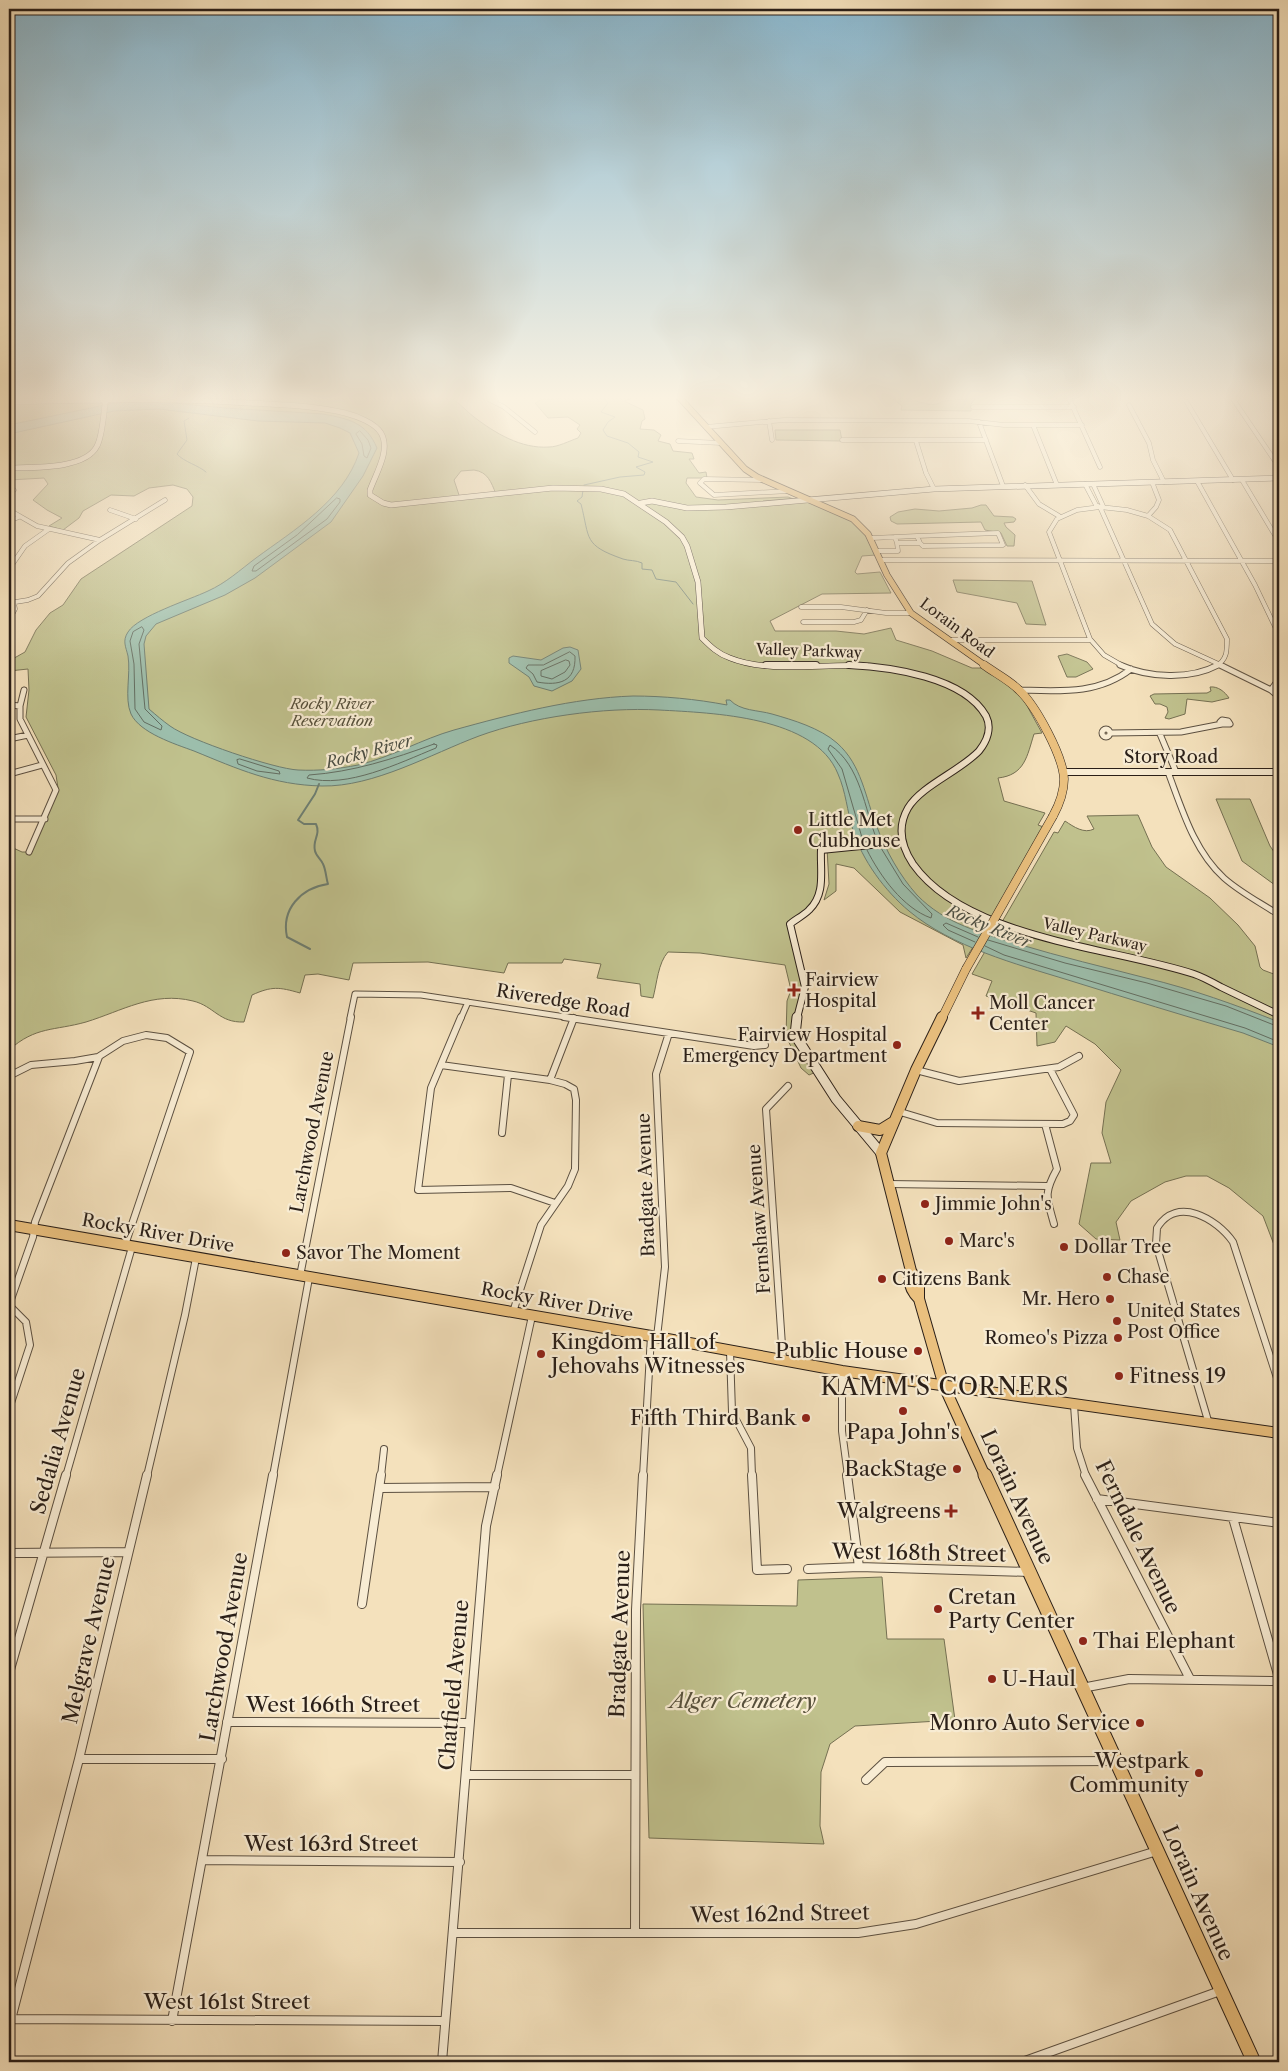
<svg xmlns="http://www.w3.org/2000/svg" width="1288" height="2071" font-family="'Libre Caslon Text',serif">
	<rect width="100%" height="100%" fill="#f4e1bc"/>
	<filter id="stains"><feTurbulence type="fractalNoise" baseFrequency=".004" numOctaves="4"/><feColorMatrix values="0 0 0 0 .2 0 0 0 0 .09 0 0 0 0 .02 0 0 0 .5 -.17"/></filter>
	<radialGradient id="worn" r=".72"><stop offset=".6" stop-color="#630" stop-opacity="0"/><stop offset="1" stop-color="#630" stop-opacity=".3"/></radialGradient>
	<path fill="#c0c18d" stroke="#757052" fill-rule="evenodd" d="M9,396H447C458,401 464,409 474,417C495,433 521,449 549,447C558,447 569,441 578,438L581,433L577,429L580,425L568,417L548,418L535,403L543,399H555L566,396H632L630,399L624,401L643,410L645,419L642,421L640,429L654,430L661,435L658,441L670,444L673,451L692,453L694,459H689L699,473L706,472L707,478H687L686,483L696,497L718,500L788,497L799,501L810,500L860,525L876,555L862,556L855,572L857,574L880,572L891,593L822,594L770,621L775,631H836L864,634L891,628L896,640L932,651L972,668H987L1020,693L1042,733L1034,734C1027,756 1025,775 998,778L1004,801L1045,813L1038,825L1049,829L966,958L963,945L900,912L854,868L836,864V891L824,900L829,884L827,848L831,847L828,844L821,845L823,884L813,910L789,922L787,925L802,968L806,986L794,1024L816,1072L809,1075L801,1068L786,1036L787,1001L791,990L785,965L700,953L668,952C658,963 657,983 653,998L641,996L640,984L597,978L601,964L564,959L562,963H508L504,973L428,962L353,963L349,980L318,974L305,975L300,993C279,987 272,986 252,995L244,1022C219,1023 214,1006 193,1001C153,991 122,1011 86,1022C54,1031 36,1026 9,1050V846L22,852H29L58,788L56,775L26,717L29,690L28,669L9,671V661L25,652L36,630L50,613L63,605L81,579L192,506L193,497L187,489L173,485L149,488L134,496L111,495L83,511L79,518L63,530L49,526L62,518L47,510L33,500L48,484L44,478L9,480ZM474,470C488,472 491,482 496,494L460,498L454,480L461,471Z
		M907,398C918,401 934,409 943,401L976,398L971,404V411L901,410L902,406L893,399Z
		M775,430H840L842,441L776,440Z
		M981,505H986L994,516L1013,517L1016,519L1014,522L1004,523L1006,527L1015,535L1014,546H1007L1001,533L985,530L981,522L897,524L891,521L890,517L898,512L915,509L939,511L972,508Z
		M953,580L1032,581L1046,625L1026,624L1017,603L957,592Z
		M1067,654L1087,662L1093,669L1076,677H1067L1058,656Z
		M1210,687C1218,686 1225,692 1229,698L1212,702L1187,699L1185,714L1169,719L1165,718L1168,712L1167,707L1160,704H1155L1150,696L1154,694L1207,693L1211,691Z
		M1216,799H1250L1270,846L1279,859V888L1242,861Z
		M1138,815L1152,847L1166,867L1210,898L1238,925L1255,946L1260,967L1263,970L1279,976V1250H1276L1263,1216L1229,1188L1207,1176H1186L1165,1182L1131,1201L1116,1222L1120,1240L1096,1239L1079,1224L1091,1163H1111L1102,1133L1106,1102L1121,1070L1095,1044L1066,1026L1055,1042L1037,1046L1036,1013L986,996L992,981L972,974L1054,832L1058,833L1065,821C1074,827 1084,834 1094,829L1087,816Z
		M882,1577L887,1639H944L955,1720L855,1726L830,1744L821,1772L820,1826L824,1844L649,1838L643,1604L797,1606L798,1580Z"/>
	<path fill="#9cbeac" stroke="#6e7e71" d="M162,402L225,408L323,414C349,419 366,422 377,448L363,476L331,522L255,578L225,595L156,624L146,636L144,644L149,709C156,715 163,721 170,726C189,740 275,769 298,770C319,771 338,769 358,765C392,757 422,739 454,730C512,714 573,698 633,696C663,696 696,699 727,705L726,700H730C740,711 758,710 772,714C793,720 820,728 837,743C862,765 865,797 877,827C886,851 900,876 917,895C945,924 982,933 1018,944C1061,957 1104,967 1146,978C1192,989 1236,1005 1279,1022V1047L1243,1033C1185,1016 1126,998 1068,980C1016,964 952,947 909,911C885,891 862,860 853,830C847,811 846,792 838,774C815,716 713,713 659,710C604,707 531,717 479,736C431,754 374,787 322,786C273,785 238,769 194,751C175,744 140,733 131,714C124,698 131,674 128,656C126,647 122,641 128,632C138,616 189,600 208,591C226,583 240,570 256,558C294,530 343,501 359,453L350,433L340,428L325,423L258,421L159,409L114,411L9,434V425L115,403Z
		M570,647L578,650L581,669L572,681L552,691L534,686L529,677L509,663V658L513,656L541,660L563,648Z"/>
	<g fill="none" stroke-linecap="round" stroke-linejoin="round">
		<path stroke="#636e62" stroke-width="1" d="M360,431L368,440L371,448L367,458L364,456L362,444L356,434Z
			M337,498L340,499V502L327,519L256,571H252L254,566L297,535Z
			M142,627L144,630L139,644L145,709L162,726L161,730L144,722L135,709L134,664L130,641L133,632Z
			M570,652L575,656C576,682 559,686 537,682L533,674L526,668L528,665H543Z
			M566,660L569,661L570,665L565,672L552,679L541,676V671Z
			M434,744L437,745L436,748C399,763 347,789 307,778L309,775C353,772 393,759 434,744Z
			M240,759L279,771L280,774L257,771L238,764L237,760Z
			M863,841L842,769L828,749L830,745C861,766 864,808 877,840
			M867,850C880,876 903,908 931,918L932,914L903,884L881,848
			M988,940L1065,963L1147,983L1226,1006L1279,1027
			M975,942L948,930L943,925L946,923L978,937
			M985,946L1004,955L1245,1028L1279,1042"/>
		<path stroke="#6e7e71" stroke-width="1" d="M189,418L184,421L187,440L177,454C184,462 198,465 206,472
			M584,485L620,477L644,475L645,472L636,467L653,462L638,457L639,452L628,443L607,436L603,430L608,422L615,417L601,412L608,403L600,396
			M583,490L582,497L577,501L581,504C590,539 583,545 623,559C629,561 636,560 642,563V569L652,570L656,579L676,582L693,604"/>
		<path stroke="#6e7e71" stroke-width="2" d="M310,949L287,937C281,909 301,888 328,884C326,878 326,870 323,864C321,859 316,856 315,851C312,840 321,835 316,824H304L298,820L315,794L319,784"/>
		<g stroke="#5c5041" stroke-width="5">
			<path id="street-far3" d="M482,396L504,407L535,432
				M1068,396L1100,467
				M1183,396L1233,480
				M1231,396L1279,467
				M493,400L505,396
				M1129,405L1149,443L1153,460L1164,482
				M973,407H1074
				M769,421L772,440
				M979,422L1003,486
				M1033,425L1057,485
				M706,427L784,420L969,421L1004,425H1082
				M842,440H986
				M678,441L721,443
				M916,441L926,473L934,489
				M761,480L704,479L700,483L714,495L789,491
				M1242,480L1279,542
				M1197,481L1255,585L1279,635
				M1085,484L1096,505L1100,507L1152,624L1175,644L1223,666
				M1093,484L1103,506L1100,507
				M1025,485L1039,504L1059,516
				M9,495L14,490
				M9,510L37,526L100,540
				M110,510L136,519
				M1148,516L1156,507L1159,500L1152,482
				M9,521L19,517
				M917,536L998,533L1003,545L923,546L920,543
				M872,538L917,536L920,543H897L895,537
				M877,551H898L897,543
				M880,560L1279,561
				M9,569L25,546L49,529
				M9,603L28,600L38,596L68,563L100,540L165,500
				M801,607H841L886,613H911
				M9,620L15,609L14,603
				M803,622H854L861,620L867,610
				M950,640H1090
				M1123,666L1104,655L1090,639L1049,532L1057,519L1077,510L1100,507L1127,510L1148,516L1170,530L1227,639C1227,651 1227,660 1216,666"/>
		</g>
		<g stroke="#5c5041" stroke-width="7">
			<path id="street-far2" d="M1120,665C1149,678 1190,680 1218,665
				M1220,665L1271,690L1279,697
				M24,690L20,706V719L56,790L29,852
				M1019,690C1059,691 1098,695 1131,669
				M1271,690L1279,679
				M9,705L20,706
				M1222,720L1228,721L1230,724H1222L1220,722Z
				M1102 733a4 4 0 1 1 8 0a4 4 0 1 1-8 0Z
				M1111,733L1181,732L1222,724
				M1160,734L1176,772
				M9,739L28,735
				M1168,772C1182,809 1194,851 1224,878C1241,893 1261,903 1279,915
				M9,774L42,765
				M9,819H45
				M350,1018L355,994L421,995L572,1018
				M461,1018L468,1002"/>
		</g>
		<g stroke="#5c5041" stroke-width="8">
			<path id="street-far1" d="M461,1017L431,1088L418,1190L511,1188L555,1203
				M564,1017L754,1046L765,1045
				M441,1065L550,1080L565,1084L574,1089L576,1100L575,1169L568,1186L541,1225L513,1312
				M916,1070L959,1081L1059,1067L1079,1056
				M9,1076L31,1065L75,1061L98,1057L123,1041L146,1035L167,1038L190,1052L125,1245
				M550,1080L574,1018
				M897,1111L937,1123L1063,1124L1070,1121L1074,1115L1050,1069
				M1045,1124L1057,1169C1043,1194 1047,1198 1054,1224
				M502,1133L508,1075
				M888,1184L1047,1186
				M300,1276L351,1017
				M9,1305L33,1237L35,1222L99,1057
				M9,1305L26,1322L30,1345L9,1409
				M657,1337L665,1267L656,1074L669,1033
				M730,1351L732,1412L751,1448L752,1476
				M783,1360L766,1109L788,1086
				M842,1371V1431L848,1476
				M1074,1405L1077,1448L1086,1476
				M1209,1424L1156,1244L1157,1228C1177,1195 1217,1219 1233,1242L1279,1384
				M66,1476L132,1247
				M147,1476L185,1315L196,1258
				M273,1476L309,1278
				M381,1476L384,1449
				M497,1476L532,1316
				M643,1476L651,1336"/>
		</g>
		<g stroke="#5c5041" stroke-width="10">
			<path id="street" d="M752,1475L757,1570L787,1569
				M847,1475L859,1567
				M1085,1475L1190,1679
				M380,1488L495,1487
				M1097,1499L1279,1523
				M1233,1518L1279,1678
				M9,1553L128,1552
				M808,1569L859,1567L1029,1572
				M362,1604L381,1475
				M9,1673L66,1475
				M1082,1688L1129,1679L1279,1681
				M227,1722L469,1723
				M79,1759H222
				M466,1775H634
				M866,1780L885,1762L1116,1761
				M203,1860L460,1862
				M453,1933H858L916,1924L1157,1851
				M635,1933L636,1610L643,1475
				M9,2019L445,2021
				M172,2021L273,1475
				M9,2027L79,1759L147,1475
				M442,2062L486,1526L497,1475
				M1022,2062L1220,1991"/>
		</g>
		<g stroke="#2a1f18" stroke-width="6">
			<path id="secondary-far2" d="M9,402C89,400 168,398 248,403C279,405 314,405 345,413C357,416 375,423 381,433C391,450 376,473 370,490V495L383,503L391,505L553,488L601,489L624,494L666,522L682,537L687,546L698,582L702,638C710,646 718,654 730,658C770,674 824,663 867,666
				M9,468C32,467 85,470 97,446C103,435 104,409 106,396
				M641,503L652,501L687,508L726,507L934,489L1279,478"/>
		</g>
		<g stroke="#2a1f18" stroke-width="8">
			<path id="secondary-far1" d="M766,665H816
				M849,665C891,667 964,677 986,716C992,728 987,741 979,751C960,771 921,786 908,808C897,827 901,846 913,864C966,939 1112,947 1194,974C1203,977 1212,982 1221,987C1240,996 1260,1006 1279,1015
				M1063,772H1279
				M797,1018L805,987L790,924C796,919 803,916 809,910C826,894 820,871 821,850L901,842"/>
		</g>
		<g stroke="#2a1f18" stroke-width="11">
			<path id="secondary" d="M797,1017L795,1035L836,1099L881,1153"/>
		</g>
		<g stroke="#2a1f18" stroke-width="7">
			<path id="primary-far3" d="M678,396L745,469L757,477L853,519L868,534L887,575L911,613L986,666"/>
		</g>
		<g stroke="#2a1f18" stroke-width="9">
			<path id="primary-far2" d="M984,665C995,673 1009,680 1019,690C1036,706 1063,756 1064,779C1064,792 1059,805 1053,816
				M942,1018L966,969"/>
		</g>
		<g stroke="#2a1f18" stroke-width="12">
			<path id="primary-far1" d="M942,1017L916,1070L881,1153L911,1271L919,1284V1299L944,1386L985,1476
				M858,1126L880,1130L893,1122
				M9,1225L651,1336L842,1371L1279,1433
				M911,1271C907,1282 911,1291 919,1299"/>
		</g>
		<g stroke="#2a1f18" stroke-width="15">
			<path id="primary" d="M985,1475L1254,2062"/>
		</g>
		<use href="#street-far3" stroke="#f8ecd3" stroke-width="4"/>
		<use href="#street-far2" stroke="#f8ecd3" stroke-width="5"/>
		<use href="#street-far1" stroke="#f8ecd3" stroke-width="6"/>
		<use href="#street" stroke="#f8ecd3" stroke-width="8"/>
		<use href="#secondary-far2" stroke="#f8ecd3" stroke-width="5"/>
		<use href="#secondary-far1" stroke="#f8ecd3" stroke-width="6"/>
		<use href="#secondary" stroke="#f8ecd3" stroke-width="9"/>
		<use href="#primary-far3" stroke="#eac07e" stroke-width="5.5"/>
		<use href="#primary-far2" stroke="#eac07e" stroke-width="8"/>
		<use href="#primary-far1" stroke="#eac07e" stroke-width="10"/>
		<use href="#primary" stroke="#eac07e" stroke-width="13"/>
		<g stroke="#2a1f18" stroke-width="9" stroke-linecap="butt">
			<path id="primary-bridge" d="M966,969L1053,816"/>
		</g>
		<use href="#primary-bridge" stroke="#eac07e" stroke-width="8"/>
	</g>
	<linearGradient id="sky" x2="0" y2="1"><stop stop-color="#89b8d0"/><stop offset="0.58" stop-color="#faf2e1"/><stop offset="1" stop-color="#faf2e1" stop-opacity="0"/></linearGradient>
	<rect width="1288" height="686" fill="url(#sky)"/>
	<g fill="#8f2418" stroke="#f8ecd3" stroke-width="2">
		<circle cx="798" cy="830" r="5"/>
		<path d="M791.5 982.5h5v5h5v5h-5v5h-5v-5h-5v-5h5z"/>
		<path d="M975.5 1005.5h5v5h5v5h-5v5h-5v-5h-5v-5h5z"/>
		<circle cx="897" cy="1045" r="5"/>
		<circle cx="925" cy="1204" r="5"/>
		<circle cx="949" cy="1241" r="5"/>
		<circle cx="1064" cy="1247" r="5"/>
		<circle cx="286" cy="1253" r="5"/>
		<circle cx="1107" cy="1277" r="5"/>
		<circle cx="882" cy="1279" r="5"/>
		<circle cx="1110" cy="1299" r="5"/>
		<circle cx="1117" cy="1321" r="5"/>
		<circle cx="1118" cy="1338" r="5"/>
		<circle cx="918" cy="1351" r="5"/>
		<circle cx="541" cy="1354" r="5"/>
		<circle cx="1119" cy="1376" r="5"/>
		<circle cx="903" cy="1411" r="5"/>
		<circle cx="806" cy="1418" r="5"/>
		<circle cx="957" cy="1469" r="5"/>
		<path d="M948.5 1503.5h5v5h5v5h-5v5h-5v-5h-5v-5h5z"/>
		<circle cx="938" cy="1609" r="5"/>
		<circle cx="1083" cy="1641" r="5"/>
		<circle cx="992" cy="1679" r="5"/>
		<circle cx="1140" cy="1723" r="5"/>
		<circle cx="1199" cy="1773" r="5"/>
	</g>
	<g text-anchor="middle" stroke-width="4.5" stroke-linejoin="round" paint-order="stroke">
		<g font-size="15" fill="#2a1f18" stroke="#f8ecd3">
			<text transform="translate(957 628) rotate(37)" y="5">Lorain Road</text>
			<text transform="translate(809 651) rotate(2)" y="5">Valley Parkway</text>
			<text transform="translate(1095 935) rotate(13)" y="5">Valley Parkway</text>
		</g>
		<g font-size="15" font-style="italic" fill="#57503b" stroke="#f8ecd3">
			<text x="332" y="709">Rocky River<tspan x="332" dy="17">Reservation</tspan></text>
		</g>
		<g font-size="16" font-style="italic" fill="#4c4f44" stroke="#f8ecd3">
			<text transform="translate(369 751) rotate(-15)" y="6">Rocky River</text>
			<text transform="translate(989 926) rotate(22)" y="6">Rocky River</text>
		</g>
		<g font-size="18" fill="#2a1f18" stroke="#f8ecd3">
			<text x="1171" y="763">Story Road</text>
			<text transform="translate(563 1001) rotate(9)" y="6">Riveredge Road</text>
			<text transform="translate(312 1132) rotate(-79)" y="6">Larchwood Avenue</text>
			<text transform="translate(646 1185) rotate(-92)" y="6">Bradgate Avenue</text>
			<text transform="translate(759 1219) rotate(-94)" y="6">Fernshaw Avenue</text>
			<text transform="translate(158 1233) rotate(10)" y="6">Rocky River Drive</text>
			<text transform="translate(557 1302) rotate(10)" y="6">Rocky River Drive</text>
		</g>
		<g font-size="18" fill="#2a1f18" stroke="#f8ecd3" text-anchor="start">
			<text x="808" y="826">Little Met<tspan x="808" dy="21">Clubhouse</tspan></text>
			<text x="805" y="986">Fairview<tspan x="805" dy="21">Hospital</tspan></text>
			<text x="989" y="1009">Moll Cancer<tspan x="989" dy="21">Center</tspan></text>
			<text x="887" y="1041" text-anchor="end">Fairview Hospital<tspan x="887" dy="21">Emergency Department</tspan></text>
			<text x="935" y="1210">Jimmie John's</text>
			<text x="959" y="1247">Marc's</text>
			<text x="1074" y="1253">Dollar Tree</text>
			<text x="296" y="1259">Savor The Moment</text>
			<text x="1117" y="1283">Chase</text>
			<text x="892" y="1285">Citizens Bank</text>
			<text x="1100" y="1305" text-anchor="end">Mr. Hero</text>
			<text x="1127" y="1317">United States<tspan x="1127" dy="21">Post Office</tspan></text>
			<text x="1108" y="1344" text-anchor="end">Romeo's Pizza</text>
		</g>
		<g font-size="21" fill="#2a1f18" stroke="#f8ecd3" text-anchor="end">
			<text x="551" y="1349" text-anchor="start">Kingdom Hall of<tspan x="551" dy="24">Jehovahs Witnesses</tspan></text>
			<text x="908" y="1358">Public House</text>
			<text x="1129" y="1383" text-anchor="start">Fitness 19</text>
			<text x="796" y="1425">Fifth Third Bank</text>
			<text x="903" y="1439" text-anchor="middle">Papa John's</text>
			<text x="947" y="1476">BackStage</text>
			<text x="941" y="1518">Walgreens</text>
			<text x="948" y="1604" text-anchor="start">Cretan<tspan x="948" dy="24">Party Center</tspan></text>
			<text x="1093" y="1648" text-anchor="start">Thai Elephant</text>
			<text x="1002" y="1686" text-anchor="start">U-Haul</text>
			<text x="1130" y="1730">Monro Auto Service</text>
			<text x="1189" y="1768">Westpark<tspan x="1189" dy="24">Community</tspan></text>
		</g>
		<g font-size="21" fill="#2a1f18" stroke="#f8ecd3">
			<text transform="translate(58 1441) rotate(-74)" y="7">Sedalia Avenue</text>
			<text transform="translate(1017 1497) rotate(65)" y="7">Lorain Avenue</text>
			<text transform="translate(1138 1537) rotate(64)" y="7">Ferndale Avenue</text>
			<text transform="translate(919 1553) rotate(1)" y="7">West 168th Street</text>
			<text transform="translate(620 1634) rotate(-88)" y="7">Bradgate Avenue</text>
			<text transform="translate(89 1640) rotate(-77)" y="7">Melgrave Avenue</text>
			<text transform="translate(224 1647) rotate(-80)" y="7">Larchwood Avenue</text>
			<text transform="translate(454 1685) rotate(-85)" y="7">Chatfield Avenue</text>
			<text x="333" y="1712">West 166th Street</text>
			<text x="331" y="1851">West 163rd Street</text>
			<text transform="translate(1198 1893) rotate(66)" y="7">Lorain Avenue</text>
			<text transform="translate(780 1914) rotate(-1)" y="7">West 162nd Street</text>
			<text x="227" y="2009">West 161st Street</text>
		</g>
		<g font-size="21" font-style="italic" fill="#57503b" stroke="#f8ecd3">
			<text x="743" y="1708">Alger Cemetery</text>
		</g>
		<g font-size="24" letter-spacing="1" fill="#2a1f18" stroke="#f8ecd3">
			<text x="945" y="1395">KAMM'S CORNERS</text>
		</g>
	</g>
	<rect width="1288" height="2071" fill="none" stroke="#f4e1bc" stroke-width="30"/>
	<rect x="10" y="10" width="1268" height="2051" fill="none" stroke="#2a1f18" stroke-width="2.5"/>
	<rect x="15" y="15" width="1258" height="2041" fill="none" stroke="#2a1f18"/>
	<rect width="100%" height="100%" filter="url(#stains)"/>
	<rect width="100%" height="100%" fill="url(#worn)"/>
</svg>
